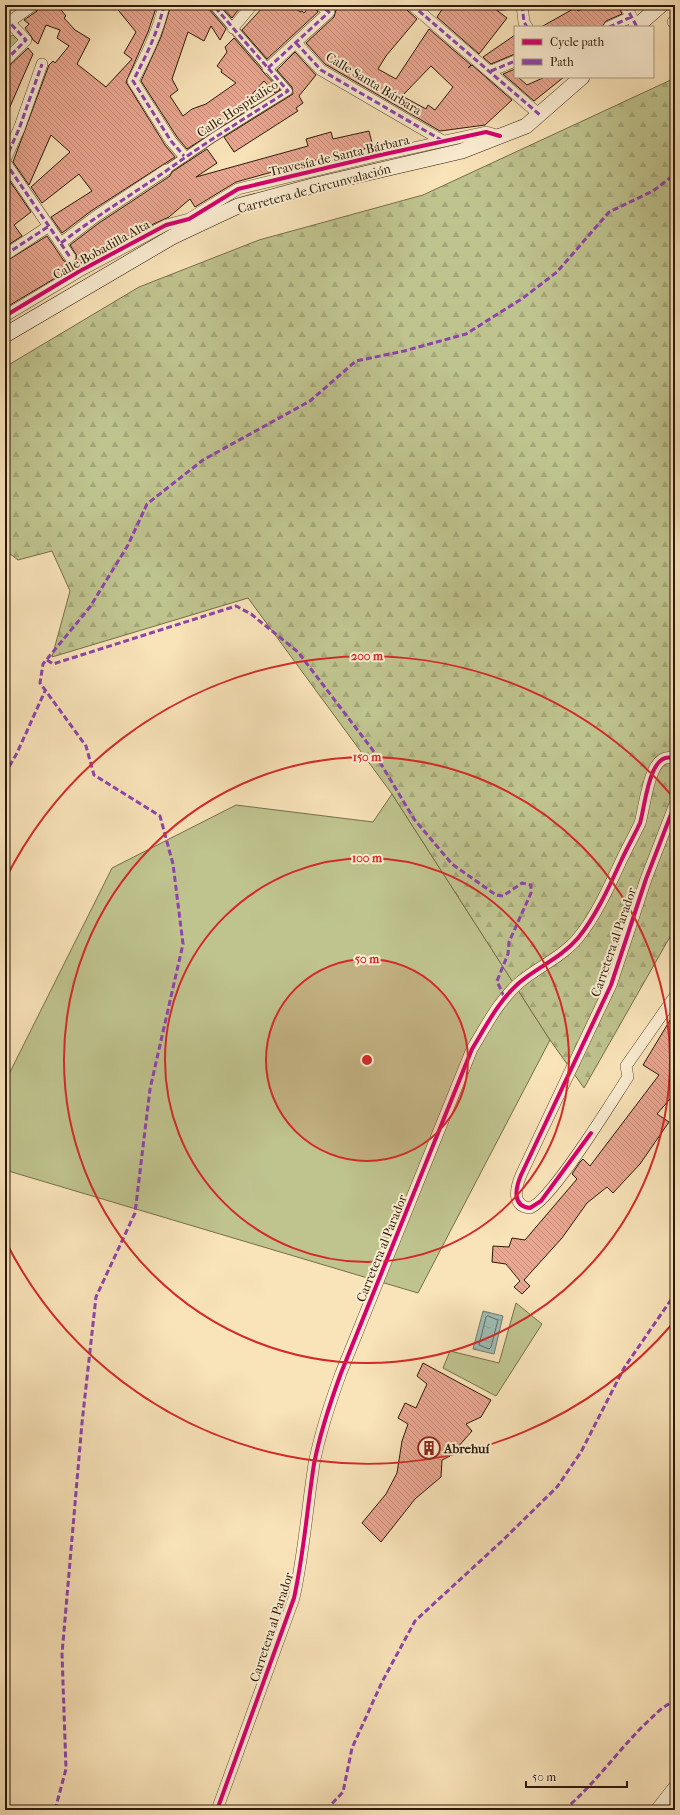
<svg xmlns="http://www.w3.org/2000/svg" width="680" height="1815" font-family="'IM FELL French Canon',serif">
	<defs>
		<pattern id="forest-firs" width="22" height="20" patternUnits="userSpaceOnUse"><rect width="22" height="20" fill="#bfc38e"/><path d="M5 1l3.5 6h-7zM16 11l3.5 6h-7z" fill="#a4a779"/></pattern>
		<pattern id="park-dots" width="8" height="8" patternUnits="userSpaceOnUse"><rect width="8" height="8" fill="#bfc38e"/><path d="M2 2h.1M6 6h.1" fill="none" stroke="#a4a779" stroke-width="1.8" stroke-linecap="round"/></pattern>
		<pattern id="water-ripples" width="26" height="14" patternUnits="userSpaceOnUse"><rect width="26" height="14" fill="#9ebdb5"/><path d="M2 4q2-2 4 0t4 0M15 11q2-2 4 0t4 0" fill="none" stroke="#88a29a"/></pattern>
		<pattern id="building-back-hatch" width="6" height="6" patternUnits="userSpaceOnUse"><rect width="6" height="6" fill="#e9a691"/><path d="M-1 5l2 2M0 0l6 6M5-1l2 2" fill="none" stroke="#c88e7c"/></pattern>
	</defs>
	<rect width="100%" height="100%" fill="#f9e3b9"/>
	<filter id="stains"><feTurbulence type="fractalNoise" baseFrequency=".005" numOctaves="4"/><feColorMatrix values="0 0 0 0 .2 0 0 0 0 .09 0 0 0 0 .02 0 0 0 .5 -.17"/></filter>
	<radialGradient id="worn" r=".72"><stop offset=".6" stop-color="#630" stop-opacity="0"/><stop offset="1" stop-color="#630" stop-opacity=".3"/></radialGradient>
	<path fill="#bfc38e" stroke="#766e4a" d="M392,794L550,1040L418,1293L5,1170V1082L112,868L236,805L373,822Z
		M516,1303L542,1324L496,1396L443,1368L450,1351L499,1363Z"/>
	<path fill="url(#forest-firs)" stroke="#766e4a" d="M675,78V928L584,1088L550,1040L392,794L248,598L52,657L70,591L52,551L18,560L5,550V367L139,287L259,240L423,195Z"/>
	<path fill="url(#park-dots)" stroke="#766e4a" d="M13,35L19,41L5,53V39Z"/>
	<path fill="url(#water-ripples)" stroke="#707b6f" d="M483,1311L503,1316L494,1354L473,1349Z"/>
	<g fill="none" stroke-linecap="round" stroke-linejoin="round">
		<path stroke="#656b5e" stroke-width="1" d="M488,1316L498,1320L491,1347L489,1349L479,1345L486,1317Z"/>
	</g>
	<path fill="url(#building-back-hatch)" stroke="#2c1907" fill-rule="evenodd" d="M40,5H57L66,16L64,18L75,30L90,39L77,64L106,87L132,59L124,53L136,32L114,5H157L148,32L126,82L165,145L175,157L91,211L62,233L51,217L92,191L79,174L42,203L31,187L70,152L51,135L29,185L13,162L49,65L53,61L55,63L69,46L57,38L60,30L46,25L38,44L33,40L31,36L25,28L29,24L24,20L37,11Z
		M171,5H208L209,9L226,29L220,40L211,26L204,41L188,32L172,79L178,90L170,96L183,116L192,109L206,104L236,83L221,72L222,70L217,66L227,52L225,47L234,38L261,69L263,72L280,90L275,93L264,81L248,99L254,106L187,149L177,137L141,81L161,37Z
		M220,5H242L232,18Z
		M265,5H291L300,12L302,11L304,13L311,5H313L318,12L267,59L242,30Z
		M331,5H405L407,10L417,19L386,56L378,69L396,79L429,29L471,65L468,68L472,65L512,100L485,125L440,131L325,64L306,43L334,17L336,10ZM431,66L453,87L435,110L428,105L426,109L402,96Z
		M445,5H490L507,18L479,54L437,17Z
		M590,5H618L622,14L606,21L602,27H541L575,8L578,11Z
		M515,35V54L491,64L483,57Z
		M28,48L33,54L5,118V70Z
		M295,52L316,75L299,96L303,103L296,108L298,111L234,152L224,137L293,94L292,87L277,70Z
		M515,69V77H518L527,85L545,77H564L534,101L503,74Z
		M369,131L373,147L312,161L236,182L195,207L190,199L169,217L136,232L99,252L5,308V262L47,236L64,261L70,264L74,263L77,256L70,245L99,223L170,176L172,172L207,149L217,163L196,177L308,146L306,139L331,132L333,139Z
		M5,174L31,212L14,225L22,236L5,247Z
		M675,1012V1093L657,1114L669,1122L640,1164L613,1193L607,1187L587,1203L562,1238L524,1280L530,1286L522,1294L514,1287L520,1281L506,1264L492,1262L493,1246L509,1247L512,1238L525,1240L577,1179L572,1174L580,1162L583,1159L590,1166L659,1075L643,1065Z
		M423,1363L491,1400L481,1417L466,1424L472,1431L450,1456L442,1460L441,1477L415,1499L381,1542L362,1523L386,1494L397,1473L402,1441L408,1424L398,1418L405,1403L416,1408L427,1384L417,1376Z"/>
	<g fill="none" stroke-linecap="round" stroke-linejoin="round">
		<g stroke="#5f4c34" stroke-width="10">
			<path id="pedestrian" d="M166,170L214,137L288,91L213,5"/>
		</g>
		<g stroke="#5f4c34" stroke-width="12">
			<path id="minor" d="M164,5C158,32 146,56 133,81L171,141L184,156
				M412,5L540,115
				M501,5H503
				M522,5L524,22L527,27
				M625,5L637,27
				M673,22L675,20
				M5,25L33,5
				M609,27L631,17
				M233,28L252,5
				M296,43L321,70L443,141
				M5,61L26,40L9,22
				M268,68L329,12L320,5
				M491,71L515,61
				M5,160L19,129L42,64
				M5,162L70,257
				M61,243L95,217L166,170
				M5,255L49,226
				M5,316L78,272L166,225L189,219L238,189L376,156L486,132L500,136
				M675,804L646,879L611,985L521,1175C516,1187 511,1206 530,1208C552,1200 612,1101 628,1077L626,1066L675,996
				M217,1810L294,1598C304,1553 307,1509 314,1464C320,1433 330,1403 341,1373L472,1049C486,1026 499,1000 520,982C538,967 562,957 578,938C596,916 609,887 621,861C627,848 634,836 640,823C645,808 649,747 675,759"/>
		</g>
		<g stroke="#5f4c34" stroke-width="14">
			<path id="tertiary" d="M657,1810L675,1787"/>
		</g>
		<g stroke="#2c1907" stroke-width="16">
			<path id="secondary" d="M636,27L661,5
				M5,335L172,237L238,206L316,185L462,151L526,126L582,77"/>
		</g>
		<use href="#pedestrian" stroke="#fbedd2" stroke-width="8"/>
		<use href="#minor" stroke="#fbedd2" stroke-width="11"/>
		<use href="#tertiary" stroke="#fbedd2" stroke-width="13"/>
		<use href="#secondary" stroke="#fbedd2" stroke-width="15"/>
		<path stroke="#8e44ad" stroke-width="3" stroke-dasharray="6 3" stroke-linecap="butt" d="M164,5C158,32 146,56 133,81L171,141L184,156
			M412,5L540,115
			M522,5L524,22L527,27
			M625,5L637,27
			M609,27L631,17
			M296,43L321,70L443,141
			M5,61L26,40L9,22
			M268,68L329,12L320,5
			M491,71L515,61
			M5,160L19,129L42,64
			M5,162L70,257
			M61,243C95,217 131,195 166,171C206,142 247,117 288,91L213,5
			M5,255L49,226
			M47,660L53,664L236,606L251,614L298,652L372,749L414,819L452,864L496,895L503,896L522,883L531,885V893L509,942L508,954L497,981L505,999
			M5,774L17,753L45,691
			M55,1810L66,1769L62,1654L82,1423L96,1297L135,1213L150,1089L183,944L173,864L160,816L94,775L86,746L40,683L43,664L90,607L128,545L147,504L203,460L310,401L356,361L404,351L466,334L523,298L557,272L609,212L653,191L675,174
			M326,1810L343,1792L352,1748L382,1682L415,1621L502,1541L557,1487L581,1452L624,1368L675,1294
			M564,1810C594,1785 616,1753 644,1725C654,1716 662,1706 675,1701"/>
		<g stroke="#fbedd2" stroke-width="6">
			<path id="cycleway" d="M5,316L78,272L166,225L189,219L238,189L376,156L486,132L500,136
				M591,1133L541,1201L530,1208C511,1206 516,1187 521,1175L611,985L646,879L675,804
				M217,1810L294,1598C304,1553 307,1509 314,1464C320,1433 330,1403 341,1373L472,1049C486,1026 499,1000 520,982C538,967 562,957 578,938C596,916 609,887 621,861C627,848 634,836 640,823C645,808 649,747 675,759"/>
		</g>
		<use href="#cycleway" stroke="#d6006c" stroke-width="4"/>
	</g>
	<circle cx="367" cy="1060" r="101" fill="#d62828" fill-opacity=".12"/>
	<g fill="none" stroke="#d62828" stroke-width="2">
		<circle cx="367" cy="1060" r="101"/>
		<circle cx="367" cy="1060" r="202"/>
		<circle cx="367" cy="1060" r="303"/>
		<path d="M674 1322A404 404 0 0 1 5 1240M5 880A404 404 0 0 1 674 798"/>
	</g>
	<defs>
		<g id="building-ring" transform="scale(1.15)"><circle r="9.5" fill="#fbedd2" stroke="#8f2418" stroke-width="1.5"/><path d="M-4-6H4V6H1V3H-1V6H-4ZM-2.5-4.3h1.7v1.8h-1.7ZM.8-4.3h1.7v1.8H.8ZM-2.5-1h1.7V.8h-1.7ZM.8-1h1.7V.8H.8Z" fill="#8f2418"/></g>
	</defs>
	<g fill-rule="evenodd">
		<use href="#building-ring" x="429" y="1448"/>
	</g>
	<g text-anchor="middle" stroke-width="4" stroke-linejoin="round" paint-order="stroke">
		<g font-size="13" fill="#2c1907" stroke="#fbedd2">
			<text transform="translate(374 83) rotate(31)" y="5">Calle Santa Bárbara</text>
			<text transform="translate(237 108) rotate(-33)" y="5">Calle Hospitalico</text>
			<text transform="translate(339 155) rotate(-13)" y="5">Travesía de Santa Bárbara</text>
			<text transform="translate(314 188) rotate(-15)" y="5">Carretera de Circunvalación</text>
			<text transform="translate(101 249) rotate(-29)" y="5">Calle Bobadilla Alta</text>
			<text transform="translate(613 942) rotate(-71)" y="5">Carretera al Parador</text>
			<text transform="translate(381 1248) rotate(-68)" y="5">Carretera al Parador</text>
			<text transform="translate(271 1627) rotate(-72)" y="5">Carretera al Parador</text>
		</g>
		<g font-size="13" font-weight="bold" fill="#2c1907" stroke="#fbedd2" text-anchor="start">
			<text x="444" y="1453">Abrehuí</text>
		</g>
	</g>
	<circle cx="367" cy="1060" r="6" fill="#d62828" stroke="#fbedd2" stroke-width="2"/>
	<g font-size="12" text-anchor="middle" font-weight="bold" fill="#d62828" stroke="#fbedd2" stroke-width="4" stroke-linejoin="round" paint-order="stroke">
		<text x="367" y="660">200 m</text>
		<text x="367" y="761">150 m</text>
		<text x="367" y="862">100 m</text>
		<text x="367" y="963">50 m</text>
	</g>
	<rect width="680" height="1815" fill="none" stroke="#f9e3b9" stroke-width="20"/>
	<rect x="6" y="6" width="668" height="1803" fill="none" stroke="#2c1907" stroke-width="2"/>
	<rect x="10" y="10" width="660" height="1795" fill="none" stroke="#2c1907"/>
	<rect x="514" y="26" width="140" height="52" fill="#fbedd2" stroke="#a89881"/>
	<rect x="522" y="39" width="20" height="6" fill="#d6006c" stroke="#a89881"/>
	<text x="550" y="46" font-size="12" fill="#2c1907">Cycle path</text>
	<rect x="522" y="59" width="20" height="6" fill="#8e44ad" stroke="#a89881"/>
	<text x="550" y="66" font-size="12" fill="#2c1907">Path</text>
	<path d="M526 1781v6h101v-6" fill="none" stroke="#2c1907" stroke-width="2"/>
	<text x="532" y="1781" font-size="12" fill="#2c1907" stroke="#fbedd2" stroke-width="3" paint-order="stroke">50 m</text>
	<rect width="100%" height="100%" filter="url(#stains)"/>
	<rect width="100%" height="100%" fill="url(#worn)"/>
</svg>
